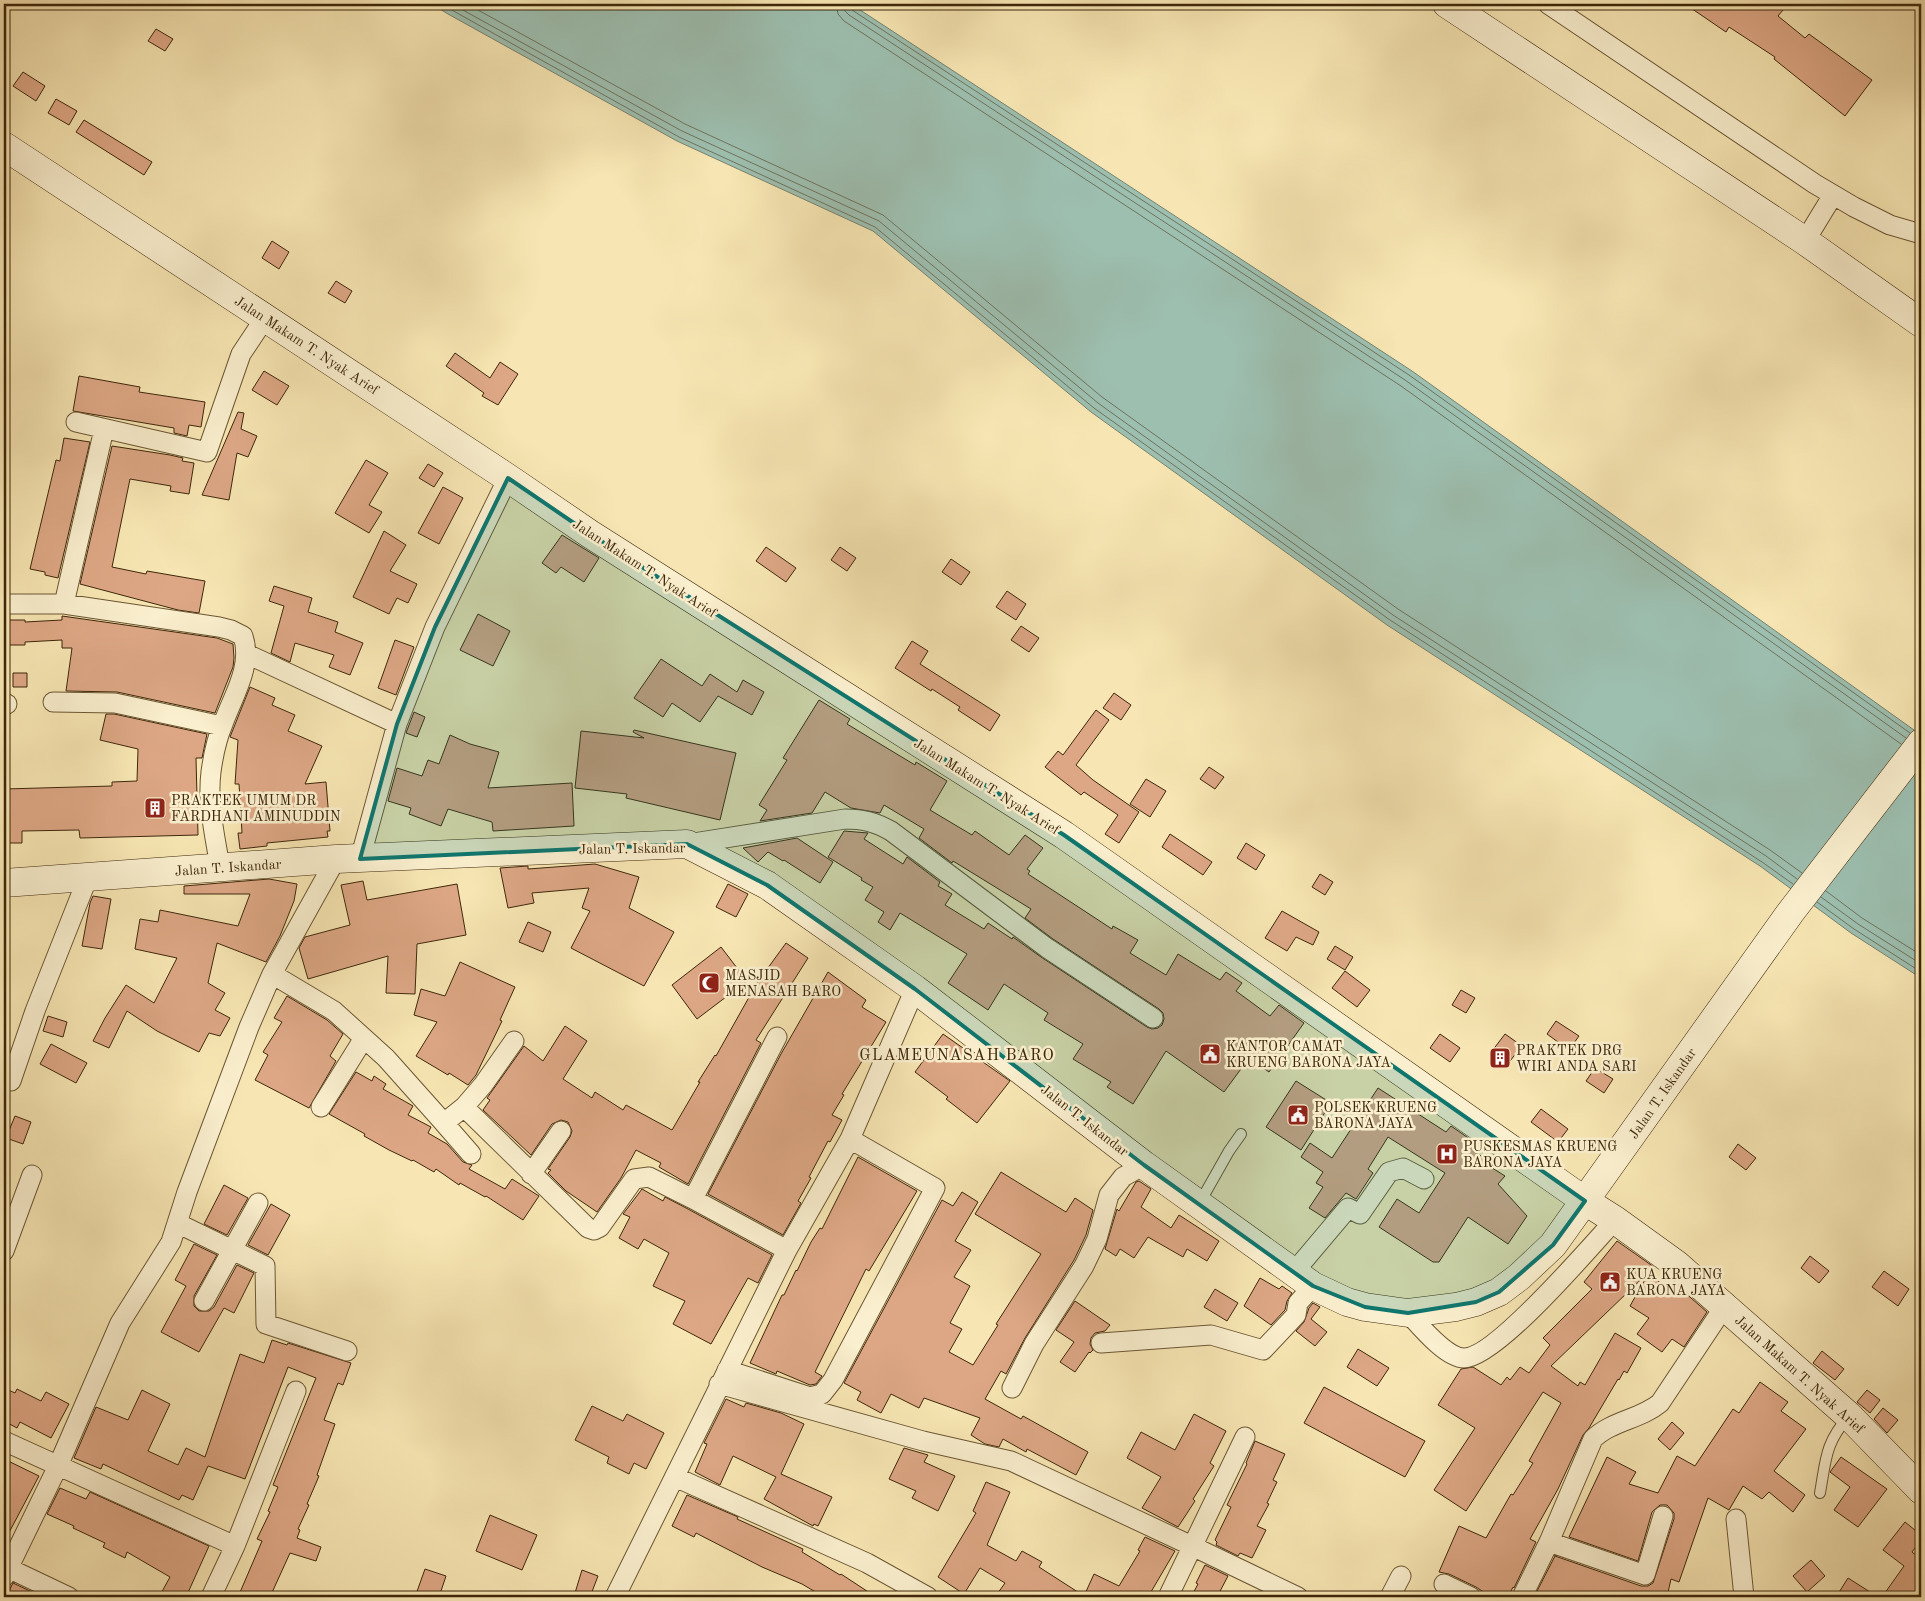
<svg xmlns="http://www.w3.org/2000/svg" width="1925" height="1601" font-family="'Old Standard TT',serif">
	<rect width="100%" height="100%" fill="#f7e6b3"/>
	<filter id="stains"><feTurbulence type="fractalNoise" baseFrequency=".004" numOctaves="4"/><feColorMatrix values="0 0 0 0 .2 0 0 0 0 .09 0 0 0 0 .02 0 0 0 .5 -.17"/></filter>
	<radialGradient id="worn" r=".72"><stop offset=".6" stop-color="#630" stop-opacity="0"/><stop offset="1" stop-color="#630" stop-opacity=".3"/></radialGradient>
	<path fill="#9dbfb0" stroke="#77826e" d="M432,4H851L1412,371L1921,735V978L1851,933L1760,866L1387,625L1091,412L873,231L677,141L448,14Z"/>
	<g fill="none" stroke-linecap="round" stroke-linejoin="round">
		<path stroke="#6e735d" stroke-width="1" d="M441,4L679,137L875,227L1094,408L1390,620L1762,862L1793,884
			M452,4L682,131L879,221L1098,403L1393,615L1766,856L1797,879
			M467,4L685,124L883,215L1102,397L1398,609L1770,850L1802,873
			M836,4L838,14L844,21L1401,386L1901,744
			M843,4L844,10L849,15L1405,380L1906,738
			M850,4L852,10L1409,375L1910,733
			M1826,891L1862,918L1921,955
			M1821,897L1858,924L1921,964
			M1817,902L1854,929L1921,972"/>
	</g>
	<path fill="#dda785" stroke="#3e270a" d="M1685,4H1788L1778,16L1805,38L1809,34L1872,80L1845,116L1774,59L1775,57L1729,27L1726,32Z
		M156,29L173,39L165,51L148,41Z
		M23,72L45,86L36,101L13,86Z
		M56,99L77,111L69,125L48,113Z
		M84,120L152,162L144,175L76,132Z
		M272,241L289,252L279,269L262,258Z
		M336,281L352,291L345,303L328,293Z
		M455,353L490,378L500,362L518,374L498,405L482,396L484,393L446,366Z
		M264,371L289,386L277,405L252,390Z
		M79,376L140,387L139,392L205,402L201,427L189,425L187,436L174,433V428L73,411Z
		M238,412L244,413L241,429L257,436L248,457L237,453L229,500L202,495Z
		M64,438L90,442L58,578L45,575V572L30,569L56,460L60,461Z
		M112,446L170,455L183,458L182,461L194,463L189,494L170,491L171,486L130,479L112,567L146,574L147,571L205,581L199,613L178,610L80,584Z
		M366,460L388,473L369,505L382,512L369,533L335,513Z
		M428,464L443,473L434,487L419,478Z
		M443,487L463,498L439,544L418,533Z
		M384,531L406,545L390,571L417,584L408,603L397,598L389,614L353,597Z
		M562,535L599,558L584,582L561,567L556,573L542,563Z
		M766,547L796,568L786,582L756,561Z
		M840,547L856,558L847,571L831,560Z
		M951,559L970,572L961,585L942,572Z
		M274,586L312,598L308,612L338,622L335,632L363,643L350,675L329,667L334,655L295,643L290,662L271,653L284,606L269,601Z
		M1007,591L1026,604L1016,620L996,607Z
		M478,614L510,631L493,666L460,650Z
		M62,616L217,638L233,644L234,658L233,667L215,713L117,692L66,691L72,648H62V640L25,642V645H4V620H25V622L62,620Z
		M1021,626L1039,638L1029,652L1011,640Z
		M395,640L414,647L396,695L378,688Z
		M912,641L928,651L920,664L1000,715L990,731L958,710L960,707L932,689L931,691L895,668Z
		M661,659L702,686L710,674L737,692L743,680L764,692L752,715L718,696L700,722L672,703L663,717L634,698Z
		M13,673H27V687H13Z
		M250,687L275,698L272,705L295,715L288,731L322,746L305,784L326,782L330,831H327L328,837L267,843V846L240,849L238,833H242L239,784H235L238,740L230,737Z
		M1114,693L1131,705L1121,720L1103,708Z
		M819,700L850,719L847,724L915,765L916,762L947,781L930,810L972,835L975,831L1009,855L1025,835L1043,848L1027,869L1030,871L1028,874L1112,929L1113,926L1138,940L1130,953L1166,975L1178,954L1220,980L1226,972L1242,983L1236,991L1270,1016L1279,1005L1304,1023L1269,1072L1249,1058L1224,1092L1166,1051L1133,1104L1107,1087L1111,1082L1073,1059L1083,1044L1044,1020L1048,1013L1004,984L988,1010L948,983L967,954L900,913L890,930L878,922L884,912L865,900L873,887L861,880L862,878L828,857L844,831L868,833L864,839L903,864L907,857L940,882L938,886L952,894L945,905L984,929L988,923L1012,939L1013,937L1041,957L1147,1027L1152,1029L1158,1028L1162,1025L1164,1019L1163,1013L1159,1009L1053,939L1025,918L1031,909L953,861L952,863L919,838L924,829L884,805L880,813L851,808L825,792L812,813L760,821L767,810L759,805L787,760L783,758Z
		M1096,710L1109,720L1076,765L1093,780L1139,812L1119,843L1105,834L1118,815L1084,792L1081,795L1045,767L1058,751L1063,755Z
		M414,712L425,717L417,737L406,733Z
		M106,714H114L207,734L202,758H196L198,835L80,838L79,830L22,831V843H4V789L112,786V782L137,781L138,749L100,740Z
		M634,730L736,753L720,820L626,798L627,794L575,788L581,731L644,738L633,732Z
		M450,735L470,744L499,752L488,788L572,783L574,826L493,831L492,822L448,809L441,826L409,814L411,808L388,801L397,768L422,776L428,760L439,764Z
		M1209,767L1224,777L1215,789L1200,779Z
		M1146,779L1166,791L1150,817L1130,804Z
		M1170,834L1212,862L1203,875L1162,847Z
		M797,838L833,862L820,883L784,860L783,861L768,852L758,862L743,848Z
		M1246,843L1265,855L1256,870L1237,858Z
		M595,864L639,877L629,908L674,932L644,986L571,948L590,911L582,908L589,888L532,893L534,903L508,908L500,868L528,866V869Z
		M1320,874L1333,882L1325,895L1312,887Z
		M269,879L297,884L294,901L280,936L266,962L217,943L208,983L225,993L215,1010L230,1018L220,1036L209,1033L199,1052L157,1031L127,1011L109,1048L93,1041L105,1018L126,985L154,1003L177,958L135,949L140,919L158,922L160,910L238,926L250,894H184V886Z
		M363,881L367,900L457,884L466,935L417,944L415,994L386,993L388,956L308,979L299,948L305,937L350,925L341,885Z
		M728,884L748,894L736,917L716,907Z
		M93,896L111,899L102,949L82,946L90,903Z
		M1282,911L1319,932L1313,945L1296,937L1287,951L1265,938Z
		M528,922L551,932L543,952L519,942Z
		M786,943L808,958L756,1040L761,1043L688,1184L659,1167L661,1163L636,1150L621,1178L597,1212L566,1191L548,1173L551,1170L548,1169L570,1137L572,1131L568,1122L561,1120L552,1124L531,1155L483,1110L490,1100L487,1098L524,1046L543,1061L565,1026L587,1041L563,1079L592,1098L595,1092L623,1110L626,1105L672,1130L700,1082H698L715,1055L716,1056L757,983Z
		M1335,946L1353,957L1345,970L1327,959Z
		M721,947L747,981L697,1019L672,985Z
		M460,962L515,987L500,1020L502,1021L476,1075L468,1085L449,1073L448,1075L416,1056L437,1022L414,1015L421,989L445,996Z
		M1345,971L1370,990L1357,1007L1332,988Z
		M828,972L866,1000L862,1007L886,1022L842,1094L844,1095L832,1115L842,1120L830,1142L828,1141L809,1177L811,1178L798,1201L801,1203L783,1235L708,1194L781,1054Z
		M1461,990L1475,998L1466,1013L1452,1005Z
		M287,996L327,1020L343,1034L330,1056L336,1061L309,1108L255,1080L268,1055L263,1052L282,1022L274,1018Z
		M48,1016L67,1022L63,1037L43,1031Z
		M1556,1021L1579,1036L1569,1050L1547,1034Z
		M943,1034L1010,1081L977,1123L946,1099L948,1097L915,1072Z
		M1440,1034L1460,1048L1450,1062L1430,1048Z
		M1505,1034L1522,1046L1510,1061L1492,1051Z
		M51,1044L87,1063L76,1083L40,1064Z
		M1595,1068L1613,1079L1604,1093L1586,1081Z
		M356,1072L372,1081L374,1076L386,1084L383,1089L413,1106L408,1115L431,1127L428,1133L447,1144L463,1162L472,1165L469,1169L505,1189L512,1179L539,1196L523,1220L486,1196L485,1197L460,1183L459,1185L436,1169L434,1172L413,1160L412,1161L389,1150L364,1136L365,1134L329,1114Z
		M1296,1081L1331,1103L1301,1150L1266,1127Z
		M1378,1088L1446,1132L1451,1126L1477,1144L1473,1151L1488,1160L1486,1164L1505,1176L1498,1184L1527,1216L1508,1244L1468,1217L1439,1262H1433L1379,1227L1397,1199L1419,1213L1445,1173L1388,1137L1368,1169L1373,1173L1356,1199L1346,1193L1325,1218L1309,1208L1323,1187L1316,1183L1323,1172L1301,1157L1310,1143L1332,1158Z
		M1541,1109L1568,1129L1558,1142L1531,1122Z
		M15,1116L31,1122L23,1144L6,1138Z
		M1738,1144L1756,1158L1746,1170L1729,1157Z
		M858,1157L917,1191L869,1271L866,1269L815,1372L822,1376L816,1384L810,1385L777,1371L776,1374L750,1363L782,1295H784L796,1270L797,1271L811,1242L820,1228L822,1229Z
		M1001,1172L1066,1212L1075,1198L1093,1210L1086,1235L1074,1260L1025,1338L1006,1374L1001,1371L985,1399L1021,1419L1023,1416L1088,1452L1076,1475L1027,1449L1026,1452L1003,1439L999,1447L985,1444L971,1435L980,1418L924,1398L919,1408L891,1394L881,1413L857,1400L861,1392L844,1383L942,1200L953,1206L962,1192L978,1202L955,1241L971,1250L954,1277L970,1286L950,1323L962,1329L949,1352L973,1365L998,1325L996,1324L1041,1254L975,1214Z
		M1139,1181L1151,1189L1141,1207L1171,1228L1179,1215L1219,1241L1207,1261L1187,1249L1183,1257L1148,1237L1134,1258L1120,1249L1116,1256L1105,1249L1117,1209L1119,1211L1136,1182Z
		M224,1185L248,1198L227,1235L204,1224Z
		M642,1189L663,1201L665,1197L688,1209L772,1255L758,1283L748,1278L711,1344L673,1324L685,1301L653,1286L669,1253L644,1239L638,1249L619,1238L630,1217L623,1214Z
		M271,1204L290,1215L268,1255L248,1245Z
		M1617,1241L1654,1267L1551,1366L1578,1386L1580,1382L1585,1385L1615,1333L1641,1348L1627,1373L1624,1371L1619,1380L1618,1379L1589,1428L1583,1435L1558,1489L1530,1539L1536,1542L1514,1588L1513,1587L1508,1597H1483L1485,1593L1476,1587L1449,1574L1439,1572L1459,1526L1486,1538L1511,1494L1513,1495L1533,1463L1529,1461L1561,1403L1543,1392L1466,1511L1434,1490L1475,1428L1438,1405L1461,1369L1473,1367L1501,1385L1507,1377L1510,1380L1520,1367L1529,1373L1550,1345L1543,1338L1592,1289L1584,1282Z
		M194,1244L217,1255L194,1296V1306L199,1311H209L214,1307L237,1265L254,1273L234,1313L224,1308L199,1352L161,1332L186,1286L175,1280Z
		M1810,1256L1829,1271L1819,1283L1801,1268Z
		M1884,1271L1909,1289L1898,1306L1872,1287Z
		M1648,1274L1679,1296L1683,1291L1707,1312L1684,1347L1672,1339L1662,1352L1637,1334L1649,1318L1630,1306Z
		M1260,1278L1279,1289L1282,1286L1292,1293L1287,1301L1285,1310L1271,1325L1244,1306Z
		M1215,1289L1238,1303L1227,1321L1204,1307Z
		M1075,1301L1110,1325L1105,1331L1095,1333L1091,1338L1090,1344L1093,1350L1090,1353L1089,1352L1075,1372L1060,1362L1074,1342L1056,1330Z
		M1313,1303L1320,1307L1311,1319L1327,1332L1315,1346L1296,1331L1304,1322L1309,1308Z
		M272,1340L287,1345L288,1343L351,1363L343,1385L338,1383L324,1420L335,1424L317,1475L319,1476L307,1504L309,1505L298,1529L300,1530L297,1538L321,1547L316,1561L290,1553L270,1597H238L262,1541L257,1539L270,1512L268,1511L278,1487L273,1485L316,1378L288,1367L245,1479L208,1466L193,1500L182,1495L179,1500L103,1464L101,1469L74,1458L96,1407L128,1420L142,1390L170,1404L148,1451L178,1465L186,1448L205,1457L240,1354L264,1363Z
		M1358,1349L1389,1368L1377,1386L1347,1367Z
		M1822,1351L1844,1369L1835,1380L1813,1363Z
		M1760,1382L1788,1402L1781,1411L1806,1429L1774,1471L1805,1495L1793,1512L1769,1492L1762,1499L1743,1486L1729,1510L1708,1498L1679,1582L1671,1579L1667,1597H1534L1555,1556L1641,1586H1648L1653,1583L1674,1519V1513L1667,1505H1660L1652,1512L1638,1561L1569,1537L1607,1457L1636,1472L1629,1484L1658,1493L1677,1456L1695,1466L1733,1409L1739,1413Z
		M1324,1387L1425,1441L1405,1477L1304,1423Z
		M4,1388L15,1393L17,1389L41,1401L46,1392L69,1404L51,1438L20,1422L17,1428L4,1421Z
		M1867,1390L1880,1400L1870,1413L1857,1402Z
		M726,1399L744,1407L746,1403L781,1413L804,1424L781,1474L832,1497L818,1526L814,1524L813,1526L764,1499L776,1477L733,1456L720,1485L695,1472L707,1444L704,1443Z
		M592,1406L623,1421L627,1414L664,1433L646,1469L634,1463L629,1474L607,1463L609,1457L575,1440Z
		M1883,1408L1898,1420L1887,1433L1874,1419Z
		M1194,1414L1226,1431L1210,1463L1214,1466L1193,1499L1195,1501L1178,1527L1142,1508L1161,1477L1127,1458L1141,1432L1175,1450Z
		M1672,1422L1684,1433L1670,1450L1658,1439Z
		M1255,1441L1285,1454L1273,1480L1277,1482L1267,1503L1269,1504L1257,1526L1266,1530L1252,1558L1240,1553L1238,1556L1216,1545L1217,1542L1215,1540L1231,1507L1227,1505L1247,1464L1246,1463Z
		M904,1448L928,1455L924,1462L955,1476L938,1511L912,1498L916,1491L889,1479Z
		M1841,1457L1887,1489L1858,1527L1834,1510L1850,1487L1830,1472Z
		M4,1459L39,1476L4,1542Z
		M986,1482L1010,1492L987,1545L1016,1561L1022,1551L1042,1562L1039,1567L1084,1596L1094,1574L1119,1586L1140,1551L1138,1550L1145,1537L1175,1551L1148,1597H995L1005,1583L980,1568L964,1594L938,1577L976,1513L973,1511Z
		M60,1488L86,1499L90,1492L209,1546L186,1597H159L170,1577L127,1552L125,1558L103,1547L105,1543L73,1528L74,1526L47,1514Z
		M687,1495L738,1517L737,1519L803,1549L802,1552L840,1575L841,1574L876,1597H824L802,1584L762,1567L696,1533L694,1537L672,1526Z
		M490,1515L537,1535L522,1570L476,1551Z
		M1905,1522L1921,1535V1540L1912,1552L1921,1559V1597H1882L1904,1566L1883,1550Z
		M1811,1560L1825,1576L1807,1592L1793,1576Z
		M1205,1565L1228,1576L1217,1597H1191L1198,1584L1196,1583Z
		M425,1569L446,1576L439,1597H415Z
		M582,1570L598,1576L590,1597L575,1593Z
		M1848,1578L1878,1597H1836Z
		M13,1583L32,1592L30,1597H6Z"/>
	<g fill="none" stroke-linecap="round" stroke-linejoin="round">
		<g stroke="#6c5734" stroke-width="12">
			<path id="lane" d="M1199,1204L1229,1151L1241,1134
				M1820,1493C1826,1459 1825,1443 1849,1416"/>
		</g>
		<g stroke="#6c5734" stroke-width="21">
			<path id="street" d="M1548,4L1815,184L1854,207L1890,225L1921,234
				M1805,241L1833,195
				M76,422L207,452L241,354L265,318
				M104,429L64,604L219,627L231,630L243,636C253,666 233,696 223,724C217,738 213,757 211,772C207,804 215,836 220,867
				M4,604H64
				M247,654L397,724
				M53,702L115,703L222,726
				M4,704H7
				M687,844L845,819C863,819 875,822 891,831L1047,948L1153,1018
				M360,859L397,724L435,627L508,478
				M272,974L334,1011L386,1058L444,1123L464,1107L588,1228L594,1230L600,1227L634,1179L649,1177L693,1199L787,1250
				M11,1081L35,1011L88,877
				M321,1107L364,1038
				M464,1107L483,1085L514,1041
				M444,1123L471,1154
				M531,1174L561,1131
				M693,1199L777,1037
				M177,1223L265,1266L266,1324L347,1351
				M4,1251L32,1175
				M1294,1272L1348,1208L1360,1214L1389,1172L1403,1168L1424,1179
				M204,1301L258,1203
				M1408,1313C1420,1326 1446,1358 1464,1358C1496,1358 1591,1246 1615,1220
				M1101,1343L1211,1335L1263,1350L1296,1315L1298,1303L1313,1286
				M727,1370L810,1397L822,1394L833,1380L935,1188L850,1139
				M719,1384L923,1441L1011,1461L1192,1546L1298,1597
				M1012,1388L1034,1344L1084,1266L1097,1239L1109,1195L1123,1177L1144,1165
				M4,1441L235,1546
				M675,1477L867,1563L928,1597
				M1736,1519L1744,1597
				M1549,1542L1645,1575L1663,1516
				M8,1568L69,1597
				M4,1577L58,1466L120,1323L171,1242L187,1192L249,1027L272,974L336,859
				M1444,1584L1471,1597
				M211,1597L235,1546L296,1391
				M615,1597L787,1250L850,1139L915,989
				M1168,1597L1245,1437
				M1390,1597L1401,1576
				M1522,1597L1549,1542L1593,1439C1611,1421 1641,1419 1660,1403L1724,1307"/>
		</g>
		<g stroke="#3e270a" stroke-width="29">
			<path id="secondary" d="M1447,4L1805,241L1921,323
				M4,146L508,478L590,534L1064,835L1585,1201L1615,1220L1676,1264L1849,1416L1921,1490
				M4,883L336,859L687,844L767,885L915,989L1144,1165L1313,1286L1347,1302L1365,1307L1408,1313L1456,1307L1476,1302L1499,1292L1519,1277L1553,1245L1790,913L1921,743"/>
		</g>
		<use href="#lane" stroke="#faefce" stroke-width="10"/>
		<use href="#street" stroke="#faefce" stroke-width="19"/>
		<use href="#secondary" stroke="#faefce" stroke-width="28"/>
	</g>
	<path fill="#0f766e" fill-opacity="0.2" stroke="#0f766e" stroke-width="4" stroke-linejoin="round" d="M508,478L590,534L1064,835L1585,1201L1553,1245L1499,1292L1476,1302L1408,1313L1365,1307L1313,1286L1144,1165L915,989L767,885L687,844L360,859L397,724L435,627Z"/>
	<defs>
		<g id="building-square" transform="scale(1.125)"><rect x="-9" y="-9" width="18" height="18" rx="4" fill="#8f2418" stroke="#faefce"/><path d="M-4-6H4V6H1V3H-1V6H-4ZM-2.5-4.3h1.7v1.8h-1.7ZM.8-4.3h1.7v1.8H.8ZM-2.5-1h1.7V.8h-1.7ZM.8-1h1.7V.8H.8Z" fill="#fff"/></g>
		<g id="mosque-square" transform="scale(1.125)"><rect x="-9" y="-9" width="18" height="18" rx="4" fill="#8f2418" stroke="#faefce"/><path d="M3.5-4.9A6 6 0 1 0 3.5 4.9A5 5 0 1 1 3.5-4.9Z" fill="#fff"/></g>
		<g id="civic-square" transform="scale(1.125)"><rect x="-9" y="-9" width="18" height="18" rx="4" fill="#8f2418" stroke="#faefce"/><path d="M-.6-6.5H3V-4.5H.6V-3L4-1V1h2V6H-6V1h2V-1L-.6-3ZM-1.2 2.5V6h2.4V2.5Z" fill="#fff"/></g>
		<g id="hospital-square" transform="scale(1.125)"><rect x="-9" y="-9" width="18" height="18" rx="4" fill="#8f2418" stroke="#faefce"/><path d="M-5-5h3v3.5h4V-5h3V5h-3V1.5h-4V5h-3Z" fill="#fff"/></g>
	</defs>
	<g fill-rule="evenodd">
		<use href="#building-square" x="155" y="808"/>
		<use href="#mosque-square" x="709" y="983"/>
		<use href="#civic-square" x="1210" y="1054"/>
		<use href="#building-square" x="1500" y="1058"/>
		<use href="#civic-square" x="1298" y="1115"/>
		<use href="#hospital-square" x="1447" y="1154"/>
		<use href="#civic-square" x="1610" y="1282"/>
	</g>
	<g text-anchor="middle" stroke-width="5" stroke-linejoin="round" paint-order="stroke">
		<g font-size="14" fill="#3e270a" stroke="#faefce">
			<text transform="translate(307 345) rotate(33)" y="5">Jalan Makam T. Nyak Arief</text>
			<text transform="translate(645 568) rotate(33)" y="5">Jalan Makam T. Nyak Arief</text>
			<text transform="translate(987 786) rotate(32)" y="5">Jalan Makam T. Nyak Arief</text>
			<text transform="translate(632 848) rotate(-1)" y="5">Jalan T. Iskandar</text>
			<text transform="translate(228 867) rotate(-4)" y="5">Jalan T. Iskandar</text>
			<text transform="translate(1662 1093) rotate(-55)" y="5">Jalan T. Iskandar</text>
			<text transform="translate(1085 1120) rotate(38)" y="5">Jalan T. Iskandar</text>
			<text transform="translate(1800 1374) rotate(42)" y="5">Jalan Makam T. Nyak Arief</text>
		</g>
		<g font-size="14" fill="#3e270a" stroke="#faefce" text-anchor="start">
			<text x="171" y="805">PRAKTEK UMUM DR<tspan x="171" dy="16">FARDHANI AMINUDDIN</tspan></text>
			<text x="725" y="980">MASJID<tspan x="725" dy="16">MENASAH BARO</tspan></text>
			<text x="1226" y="1051">KANTOR CAMAT<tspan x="1226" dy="16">KRUENG BARONA JAYA</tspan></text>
			<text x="1516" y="1055">PRAKTEK DRG<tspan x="1516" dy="16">WIRI ANDA SARI</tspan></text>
			<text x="1314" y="1112">POLSEK KRUENG<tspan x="1314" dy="16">BARONA JAYA</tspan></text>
			<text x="1463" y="1151">PUSKESMAS KRUENG<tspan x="1463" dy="16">BARONA JAYA</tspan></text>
			<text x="1626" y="1279">KUA KRUENG<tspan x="1626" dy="16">BARONA JAYA</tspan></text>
		</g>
		<g font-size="16" letter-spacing="1" fill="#3e270a" stroke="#faefce">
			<text x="957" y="1060">GLAMEUNASAH BARO</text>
		</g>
	</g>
	<rect width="1925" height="1601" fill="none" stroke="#f7e6b3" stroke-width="20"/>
	<rect x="5" y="5" width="1915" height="1591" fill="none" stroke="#3e270a" stroke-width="2.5"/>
	<rect x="10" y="10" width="1905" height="1581" fill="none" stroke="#3e270a"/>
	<rect width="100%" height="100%" filter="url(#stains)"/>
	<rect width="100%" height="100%" fill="url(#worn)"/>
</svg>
